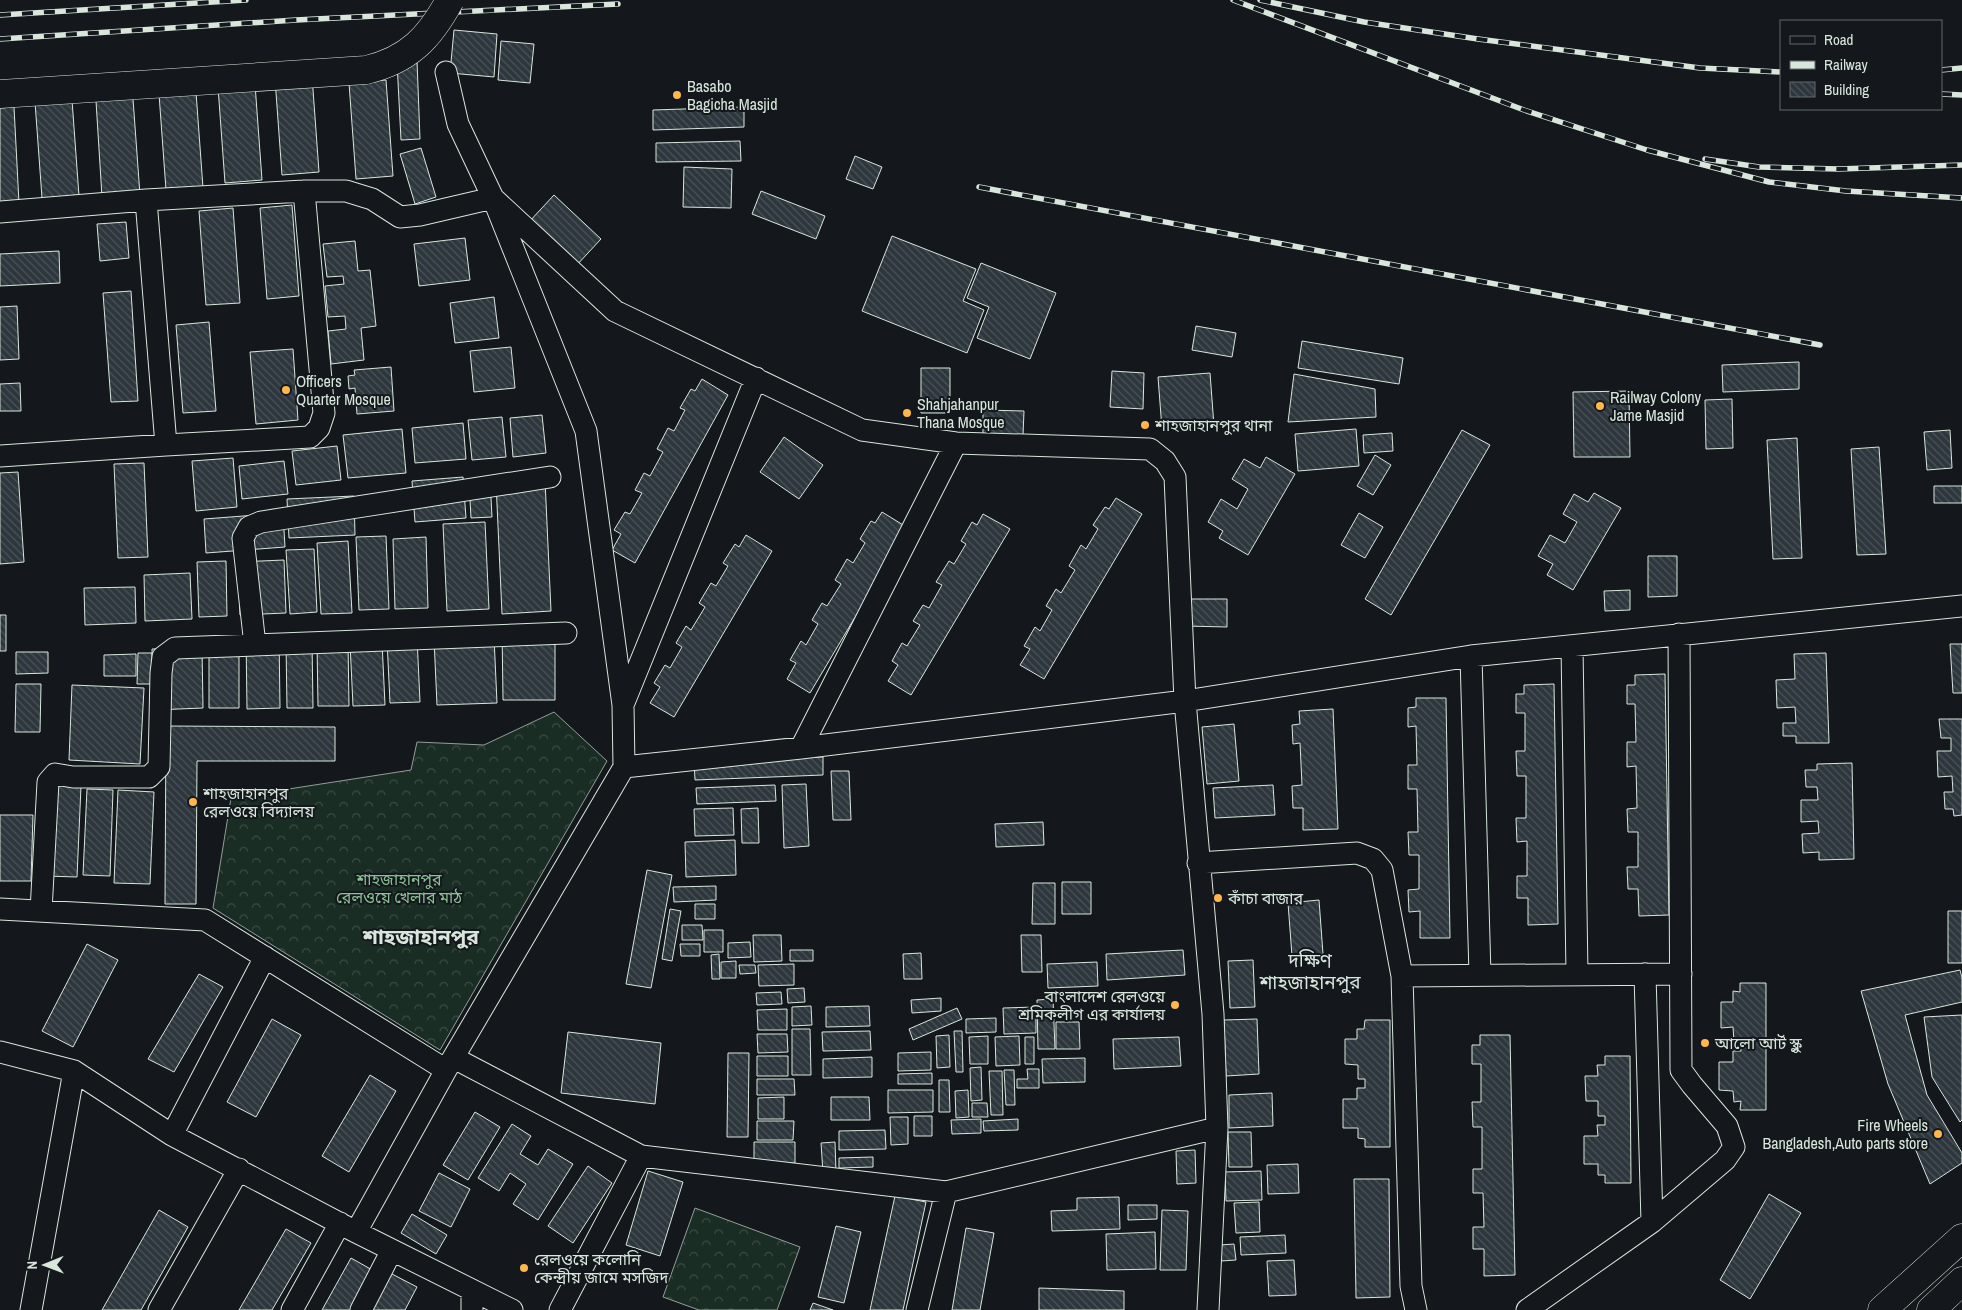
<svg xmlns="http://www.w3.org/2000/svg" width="1962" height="1310" font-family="'Archivo Narrow','Noto Sans Bengali',sans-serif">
	<defs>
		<pattern id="forest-crowns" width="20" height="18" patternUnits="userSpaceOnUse" patternTransform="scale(1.25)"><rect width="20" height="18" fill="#1a2d24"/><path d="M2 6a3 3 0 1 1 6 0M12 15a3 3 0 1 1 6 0" fill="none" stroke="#3b4b43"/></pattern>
		<pattern id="building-back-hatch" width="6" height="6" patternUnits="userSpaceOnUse" patternTransform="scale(1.25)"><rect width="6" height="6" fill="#2c363c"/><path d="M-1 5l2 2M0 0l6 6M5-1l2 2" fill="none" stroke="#4a5358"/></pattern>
	</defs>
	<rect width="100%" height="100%" fill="#14181c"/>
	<path fill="url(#forest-crowns)" stroke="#939e99" d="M554,712L607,761L440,1050L213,908L231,798L411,770L417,742L484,745Z
		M695,1208L800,1247L777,1310H699L663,1297Z"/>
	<path fill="url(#building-back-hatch)" stroke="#d8e6dc" d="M454,30L497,34L494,77L450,73Z
		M501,41L534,44L530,83L498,80Z
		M417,61L420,139L401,140L397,62Z
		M312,76L319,172L282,175L275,79Z
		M386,80L393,176L356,179L349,83Z
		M255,84L262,180L225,183L218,87Z
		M196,92L203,188L166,190L159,94Z
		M133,99L140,195L102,197L96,101Z
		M72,100L79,196L42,198L35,102Z
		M14,107L19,203L0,204V108Z
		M744,107V127L653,130V110Z
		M740,141L741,161L656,162V143Z
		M421,148L436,197L415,204L400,154Z
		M855,156L882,167L873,189L846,179Z
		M684,167L732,169L731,208L683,207Z
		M761,191L825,216L816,239L752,214Z
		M554,195L601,239L575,267L528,223Z
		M292,205L299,296L267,299L260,208Z
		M233,208L240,303L206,305L199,211Z
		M126,222L129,258L100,261L97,224Z
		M892,236L976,269L963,301L984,310L967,353L862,311Z
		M465,238L470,280L419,286L414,244Z
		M355,241L358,271L370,270L376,326L361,328L364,360L331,364L328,331L346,329L345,316L328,317L325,286L344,284L343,276L327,277L323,244Z
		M59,251L60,283L0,286V254Z
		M981,263L1056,293L1030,359L977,338L989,307L967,298Z
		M131,291L138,401L111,402L103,293Z
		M494,297L499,338L455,343L450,303Z
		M17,306L19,359L0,360V307Z
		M209,322L216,411L183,413L176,325Z
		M1196,326L1236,333L1232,357L1192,350Z
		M1302,341L1403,358L1399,384L1298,368Z
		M511,347L515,388L474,392L470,351Z
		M293,349L298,420L256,424L250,352Z
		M1799,362V389L1723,392L1722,365Z
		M391,367L394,411L357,414L355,388L349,389L348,376L355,375L354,370Z
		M921,368H950V413H921Z
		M1112,371L1144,373L1143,409L1110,407Z
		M1210,373L1214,426L1162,429L1158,377Z
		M1294,374L1375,389L1376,417L1288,422Z
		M702,379L728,395L635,563L612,550L621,534L614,530L625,512L630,514L642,493L635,490L644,473L650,476L663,452L657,449L668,428L674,431L685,410L680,408L691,389L695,391Z
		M20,383L21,411H0V384Z
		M1629,391L1630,457H1574L1573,392Z
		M1732,399L1733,448L1706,449L1705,400Z
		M983,410L1024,411L1023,435L983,434Z
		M542,415L546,453L513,457L510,418Z
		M502,417L506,457L472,460L468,420Z
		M463,423L466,459L415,463L412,428Z
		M402,429L406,473L348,478L343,435Z
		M1356,429L1359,466L1298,471L1295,434Z
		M1462,430L1490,445L1391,615L1365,599Z
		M1950,430L1952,468L1927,470L1924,432Z
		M1392,433L1393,451L1364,453L1363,435Z
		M784,437L823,465L799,499L760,472Z
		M1797,438L1802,558L1773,559L1767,440Z
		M337,446L341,480L296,485L292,451Z
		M1879,447L1886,554L1857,555L1851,449Z
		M1375,455L1391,465L1373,495L1357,486Z
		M1266,457L1295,474L1248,555L1219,538L1223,531L1208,522L1221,499L1237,509L1248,489L1232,479L1244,459L1260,468Z
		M233,458L237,507L196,511L192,461Z
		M284,461L288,494L242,499L239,466Z
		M144,463L148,557L118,558L114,464Z
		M18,472L24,562L0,564V473Z
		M463,477L466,518L415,522L412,481Z
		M490,479L492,517L471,518L469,481Z
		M545,480L551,611L502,614L496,482Z
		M1934,486H1962V503H1934Z
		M1594,493L1621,508L1573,590L1547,575L1553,564L1538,556L1550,535L1565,543L1577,522L1563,514L1574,494L1588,502Z
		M354,496L355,535L289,538L287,499Z
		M1116,498L1142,514L1044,679L1020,665L1030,649L1024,646L1035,627L1040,631L1052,610L1046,606L1056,589L1061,593L1075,570L1069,566L1081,545L1086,549L1098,529L1093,525L1105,507L1109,509Z
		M882,512L908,528L810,693L787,679L796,663L790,660L801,641L806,645L818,624L812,620L822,603L827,606L841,584L835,580L847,559L853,563L865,543L860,539L871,521L875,523Z
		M283,513L285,547L206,553L204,519Z
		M1359,513L1383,527L1365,558L1341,545Z
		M983,514L1010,529L911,695L888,681L898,665L892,661L902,643L907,646L920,625L913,621L923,605L929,608L942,585L936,582L949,561L954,564L966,544L961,541L972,522L977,525Z
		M485,522L489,609L447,611L443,524Z
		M746,535L772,551L674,717L650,703L660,687L654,683L665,665L670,668L682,647L676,643L686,626L691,630L705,607L699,603L711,583L716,586L728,566L723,563L735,544L739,547Z
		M386,536L389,609L359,610L356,537Z
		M426,537L428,608L395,609L393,539Z
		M348,541L352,613L321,614L317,543Z
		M314,549L317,612L290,614L286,550Z
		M1648,556H1677V596L1648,597Z
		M284,560L286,613L240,615L238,562Z
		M226,561L227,616L199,617L197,562Z
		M190,573L192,619L145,621L144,575Z
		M135,587L136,623L85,625L84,588Z
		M1630,590V610L1605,611L1604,591Z
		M1185,599H1227V627L1185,626Z
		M0,615H6V651H0Z
		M502,628H555V700H503Z
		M279,635L280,708L247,709L246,636Z
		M494,637L497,703L437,705L434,639Z
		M417,638L420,702L390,703L387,640Z
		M209,642H239V708H209Z
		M312,642L313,708H287L286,643Z
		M317,642H348L349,706H318Z
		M382,642L385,705L353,706L350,643Z
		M1950,644H1962V693H1953Z
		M202,648L203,708L154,710L152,649Z
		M16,652H48V673L16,674Z
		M138,653H152V684H137Z
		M1826,653L1829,743H1796V736H1783V723H1796L1795,707L1777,708L1776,680L1795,679L1794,654Z
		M136,654V676H104V655Z
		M1665,674L1669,915L1639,916L1638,889H1628L1627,867H1638V832H1628L1627,809L1637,808L1636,766L1627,767V742H1636L1635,704H1627V685H1635V675Z
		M16,684H41L40,732H15Z
		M1554,684L1558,924L1528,925V898H1517V876H1527V841L1517,842L1516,818H1526V776H1517L1516,751H1525V713H1516V694H1524V685Z
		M72,685L144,688L140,764L69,760Z
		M1416,698H1446L1450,938H1420V911L1409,912L1408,890L1419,889V855H1409L1408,832H1418L1417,789H1408V765H1417L1416,726L1408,727V708L1416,707Z
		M1333,709L1338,829L1303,830V808H1293L1292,786L1302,785L1300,743L1293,744L1292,725L1300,724L1299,711Z
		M1939,719H1962V815L1954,816L1953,809H1945L1944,792H1953L1952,776L1938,777L1937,751H1951V738H1941Z
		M1234,724L1239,781L1207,784L1202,727Z
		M166,726L335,727V761H197L196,904H165Z
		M823,757V775L695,780L694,761Z
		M1852,763L1854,859L1819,860V852L1803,853L1802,834L1819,833L1818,821L1801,822V800H1818L1817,787H1806L1805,770H1817V764Z
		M831,771H849L851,820H833Z
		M48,784L81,786L77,877L45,876Z
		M806,784L809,846L784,848L782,785Z
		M775,785L776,801L697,804L696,788Z
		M1273,785L1275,815L1215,818L1213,788Z
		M87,789L113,790L110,876L83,875Z
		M118,790L154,792L150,884L114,883Z
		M733,808L734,835L695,836L694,809Z
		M758,808L759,843H742L741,809Z
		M0,815H33L31,881H0Z
		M1043,822L1044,845L996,847L995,824Z
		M735,840L736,875L686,877L685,842Z
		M647,870L672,875L651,988L626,984Z
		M1062,882H1091V914H1062Z
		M1033,883H1055V924H1032Z
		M716,886V900L674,902L673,887Z
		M1319,900L1323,954L1292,956L1288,903Z
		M695,904H715V919H695Z
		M670,909L681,911L672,961L662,959Z
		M1948,911H1962V963H1948Z
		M682,925H702L703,940H682Z
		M704,930H723V952H704Z
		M753,935H781L782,961L754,962Z
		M1021,935H1041L1042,972H1022Z
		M750,942L751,957L728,958V943Z
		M87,944L118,960L73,1047L42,1031Z
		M680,944H700V956H681Z
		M790,950H813V961H790Z
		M1183,950L1185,975L1107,980L1106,954Z
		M921,953L922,979H904L903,954Z
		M719,954L720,979H712L711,955Z
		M1253,960L1255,1007L1230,1008L1228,961Z
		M736,961V978H721V962Z
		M1097,962L1098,986L1048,988L1047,964Z
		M794,964V985L759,986L758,965Z
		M739,965H755L756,973L740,974Z
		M1960,970L1962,978V1002L1905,1015L1927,1095L1962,1153V1163L1930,1184L1888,1084L1861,991Z
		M199,974L223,987L174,1072L148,1059Z
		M1740,983H1766V1110H1740L1741,1101L1734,1102L1733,1091L1719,1090V1062H1733V1051H1741L1740,1042H1734L1733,1027L1721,1028V1002H1733V991L1740,992Z
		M804,988L805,1002L788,1003L787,989Z
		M781,992L782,1004L757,1005L756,993Z
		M941,998V1011L912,1013L911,1000Z
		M1053,999L1055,1049H1038L1037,1000Z
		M811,1006L812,1025L792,1026V1007Z
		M869,1006L870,1026L826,1027V1007Z
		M1036,1007V1033L1004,1034L1003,1008Z
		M957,1008L962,1019L913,1040L909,1029Z
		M787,1009V1030H758L757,1010Z
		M1962,1015V1120L1960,1122L1932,1077L1924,1017Z
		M996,1018V1032L966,1033V1019Z
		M272,1019L301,1035L256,1117L227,1102Z
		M1257,1019L1259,1074L1226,1076L1224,1020Z
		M1365,1020H1390V1147H1365V1139L1358,1138V1128H1343V1099H1357V1088H1365V1079H1358V1065L1345,1064V1039H1357V1029H1364Z
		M1056,1022H1079L1080,1049H1056Z
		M792,1029H810L811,1075H792Z
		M870,1031L871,1050L823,1051L822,1032Z
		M954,1031H962L963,1072H956Z
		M568,1032L661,1043L655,1104L561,1093Z
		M757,1034H787L788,1052L758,1053Z
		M949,1035L950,1067L937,1068L936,1036Z
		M1480,1035H1510L1515,1275L1484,1276V1249H1473V1227H1484L1483,1193H1473V1169H1482V1127H1473L1472,1102H1481V1064H1472V1045H1480Z
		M988,1036V1064H970L969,1037Z
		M1019,1036L1020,1065L996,1066L995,1037Z
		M1025,1037H1034V1064H1025Z
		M1179,1037L1181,1066L1114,1069L1113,1039Z
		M931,1052V1070L898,1071V1053Z
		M728,1053H749L748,1137H727Z
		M757,1056H788V1076H757Z
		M1605,1056H1630L1631,1183H1605V1175H1598V1164H1584V1136H1598L1597,1125H1605V1116H1598V1101H1586L1585,1076H1598L1597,1065H1605Z
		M872,1057V1077L823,1078V1059Z
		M1085,1058V1082L1043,1083L1042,1059Z
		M981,1067L982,1100L971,1101L970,1068Z
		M1027,1069H1039V1088H1017V1079H1028Z
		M1004,1070H1014L1015,1105H1006Z
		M989,1071H1002L1003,1115H991Z
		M932,1073V1084H898V1074Z
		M370,1075L396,1091L349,1172L322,1156Z
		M757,1079H794L795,1095H757Z
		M939,1080H949L950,1112H939Z
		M888,1090H933V1112L888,1113Z
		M968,1090L969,1117L956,1118L955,1091Z
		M1272,1093L1273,1126L1229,1128V1095Z
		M784,1097V1119H758V1098Z
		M831,1097H869L870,1120H831Z
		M972,1103H987L988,1117H972Z
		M475,1112L500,1127L468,1180L443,1165Z
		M914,1116H932V1136H914Z
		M890,1117H908V1144L891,1145Z
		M981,1119V1133L952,1134L951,1120Z
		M1018,1119V1130L984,1131L983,1121Z
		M757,1121H794L793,1140H757Z
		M512,1124L531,1136L520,1154L538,1165L548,1149L573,1164L538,1220L513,1204L526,1184L510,1173L499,1191L478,1178Z
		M885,1130L886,1149L839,1150V1131Z
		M1228,1132H1251L1252,1167H1229Z
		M754,1142H795V1163H754Z
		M835,1142L836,1172L823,1173L821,1143Z
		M1195,1150L1196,1183L1177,1184L1176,1151Z
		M873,1157V1167L839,1168V1158Z
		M1298,1164L1299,1193L1268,1194L1267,1165Z
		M588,1166L612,1183L573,1243L548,1226Z
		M648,1171L683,1182L660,1256L626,1245Z
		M1261,1171L1262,1200L1226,1201L1225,1172Z
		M439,1173L470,1189L451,1227L419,1211Z
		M1354,1179H1389L1390,1297L1356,1298Z
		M1769,1194L1801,1213L1750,1299L1720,1280Z
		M895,1196L926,1202L903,1310H870Z
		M1119,1197L1120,1229L1052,1231L1051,1211L1077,1210V1198Z
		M1259,1202L1260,1232L1236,1233L1234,1203Z
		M1128,1205H1157V1219L1128,1220Z
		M159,1210L188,1227L141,1310H102Z
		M1162,1210L1188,1211L1186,1270H1160Z
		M412,1214L447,1235L436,1254L401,1233Z
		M836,1226L861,1232L844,1303L818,1297Z
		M966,1228L994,1233L980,1310H952Z
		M286,1229L311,1243L272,1310H239Z
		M1155,1232L1156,1269L1107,1270L1106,1234Z
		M1285,1235L1286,1253L1241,1255L1240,1237Z
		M1234,1244L1236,1260L1221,1261L1220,1245Z
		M351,1258L374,1271L353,1310H322Z
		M1294,1260L1296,1295L1269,1296L1267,1261Z
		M390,1273L417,1287L405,1310H371Z
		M1039,1288L1124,1291V1310H1039Z
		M813,1303L833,1310H810Z"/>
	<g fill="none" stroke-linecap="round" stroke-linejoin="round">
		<g stroke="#d8e6dc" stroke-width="23">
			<path id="minor" d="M446,72L458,124L493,198L615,311L862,430L956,443L1150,449L1165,461L1175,477L1185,701L1213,1014L1217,1128L1208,1310
				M146,200L166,445
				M0,212L146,200L304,191H346L372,199L400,217L420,215L493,198L586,431L623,705L624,767
				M0,456L166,445L310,437L319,428L324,413L304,191
				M255,645L243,538L249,527L261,522L550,477
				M1572,646L1577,974
				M1471,656L1480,975
				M623,705L756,378
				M801,748L956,443
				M1198,863L1357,853L1373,859L1382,870L1402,976
				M0,909L205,920L446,1070
				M41,911L48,782L55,774L73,777H149L159,767L161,673L163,657L175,648L566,633
				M1645,974L1652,1222
				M0,1052L74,1071L172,1135L356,1232L512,1310
				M454,1058L641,1156L560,1310
				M172,1135L265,957
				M641,1156L946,1192L1217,1128
				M356,1232L446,1070L624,767L801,748L1185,701L1471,656L1962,606
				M472,1290V1310
				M31,1310L74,1071
				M159,1310L239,1169
				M292,1310L340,1223
				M361,1310L392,1250
				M917,1310L946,1192
				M1416,1310L1411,1286L1402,976L1681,974
				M1527,1310L1652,1222L1725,1160L1734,1147L1727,1126L1692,1085L1681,1070L1679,634"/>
		</g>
		<g stroke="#d8e6dc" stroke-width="29">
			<path id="primary" d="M1882,1310L1962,1238
				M1931,1310L1962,1281"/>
		</g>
		<use href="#minor" stroke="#14181c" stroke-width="21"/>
		<use href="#primary" stroke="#14181c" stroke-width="28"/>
		<g stroke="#d8e6dc" stroke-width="5.5">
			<path id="rail" d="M1233,0L1524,110L1647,150L1769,182L1846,191L1962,198
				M1260,0L1364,22L1478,39L1700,68L1781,72
				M0,15L246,0
				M0,39L296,20L618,4
				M1941,70L1962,68
				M1941,94L1962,95
				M1705,159L1759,167L1838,169L1962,165
				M979,187L1820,345"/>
		</g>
		<use href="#rail" stroke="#14181c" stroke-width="4" stroke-dasharray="11" stroke-linecap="butt"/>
		<g stroke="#d8e6dc" stroke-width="29" stroke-linecap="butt">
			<path id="primary-bridge" d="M0,94L366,70C409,60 430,37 450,0"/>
		</g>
		<use href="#primary-bridge" stroke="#14181c" stroke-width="28"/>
	</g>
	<g fill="#ffb74d" stroke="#14181c" stroke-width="2">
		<circle cx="677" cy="95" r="5"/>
		<circle cx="286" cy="390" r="5"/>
		<circle cx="1600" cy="406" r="5"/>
		<circle cx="907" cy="413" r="5"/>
		<circle cx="1145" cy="425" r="5"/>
		<circle cx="193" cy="802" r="5"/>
		<circle cx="1218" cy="898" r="5"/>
		<circle cx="1175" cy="1005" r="5"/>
		<circle cx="1705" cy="1043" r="5"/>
		<circle cx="1938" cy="1134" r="5"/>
		<circle cx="524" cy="1268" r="5"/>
	</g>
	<g text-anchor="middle" stroke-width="4" stroke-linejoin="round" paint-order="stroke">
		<g font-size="16" fill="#d8e6dc" stroke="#14181c" text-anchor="start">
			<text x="687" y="92">Basabo<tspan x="687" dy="18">Bagicha Masjid</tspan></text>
			<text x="296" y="387">Officers<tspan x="296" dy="18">Quarter Mosque</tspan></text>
			<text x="1610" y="403">Railway Colony<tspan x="1610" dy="18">Jame Masjid</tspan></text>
			<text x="917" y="410">Shahjahanpur<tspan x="917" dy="18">Thana Mosque</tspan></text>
			<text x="1155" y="431">শাহজাহানপুর থানা</text>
			<text x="203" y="799">শাহজাহানপুর<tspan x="203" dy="18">রেলওয়ে বিদ্যালয়</tspan></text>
			<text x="1228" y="904">কাঁচা বাজার</text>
			<text x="1165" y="1002" text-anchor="end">বাংলাদেশ রেলওয়ে<tspan x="1165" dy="18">শ্রমিকলীগ এর কার্যালয়</tspan></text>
			<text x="1715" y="1049">আলো আর্ট স্কুল</text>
			<text x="1928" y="1131" text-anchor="end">Fire Wheels<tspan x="1928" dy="18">Bangladesh,Auto parts store</tspan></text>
			<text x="534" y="1265">রেলওয়ে কলোনি<tspan x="534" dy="18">কেন্দ্রীয় জামে মসজিদ</tspan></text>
		</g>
		<g font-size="16" fill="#8ac095" stroke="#14181c">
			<text x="399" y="885">শাহজাহানপুর<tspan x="399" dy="18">রেলওয়ে খেলার মাঠ</tspan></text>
		</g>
		<g font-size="19" fill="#d8e6dc" stroke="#14181c">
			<text x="1310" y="967">দক্ষিণ<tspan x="1310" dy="22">শাহজাহানপুর</tspan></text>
		</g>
		<g font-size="21" font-weight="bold" fill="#d8e6dc" stroke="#14181c">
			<text x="421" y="944">শাহজাহানপুর</text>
		</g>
	</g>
	<rect x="1780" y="20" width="162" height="90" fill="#14181c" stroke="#626a69"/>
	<rect x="1790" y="36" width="25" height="8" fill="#14181c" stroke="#626a69"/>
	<text x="1824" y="45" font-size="15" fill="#d8e6dc">Road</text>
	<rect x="1790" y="61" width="25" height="8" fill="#d8e6dc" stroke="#626a69"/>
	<text x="1824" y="70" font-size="15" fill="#d8e6dc">Railway</text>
	<rect x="1790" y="82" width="25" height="15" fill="url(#building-back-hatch)" stroke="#626a69"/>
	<text x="1824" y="95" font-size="15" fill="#d8e6dc">Building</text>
	<g transform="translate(45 1265) rotate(269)" stroke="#14181c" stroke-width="4" paint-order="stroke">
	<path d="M0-4L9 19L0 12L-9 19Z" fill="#d8e6dc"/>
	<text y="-8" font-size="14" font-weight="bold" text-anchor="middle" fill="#d8e6dc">N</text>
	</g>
</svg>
